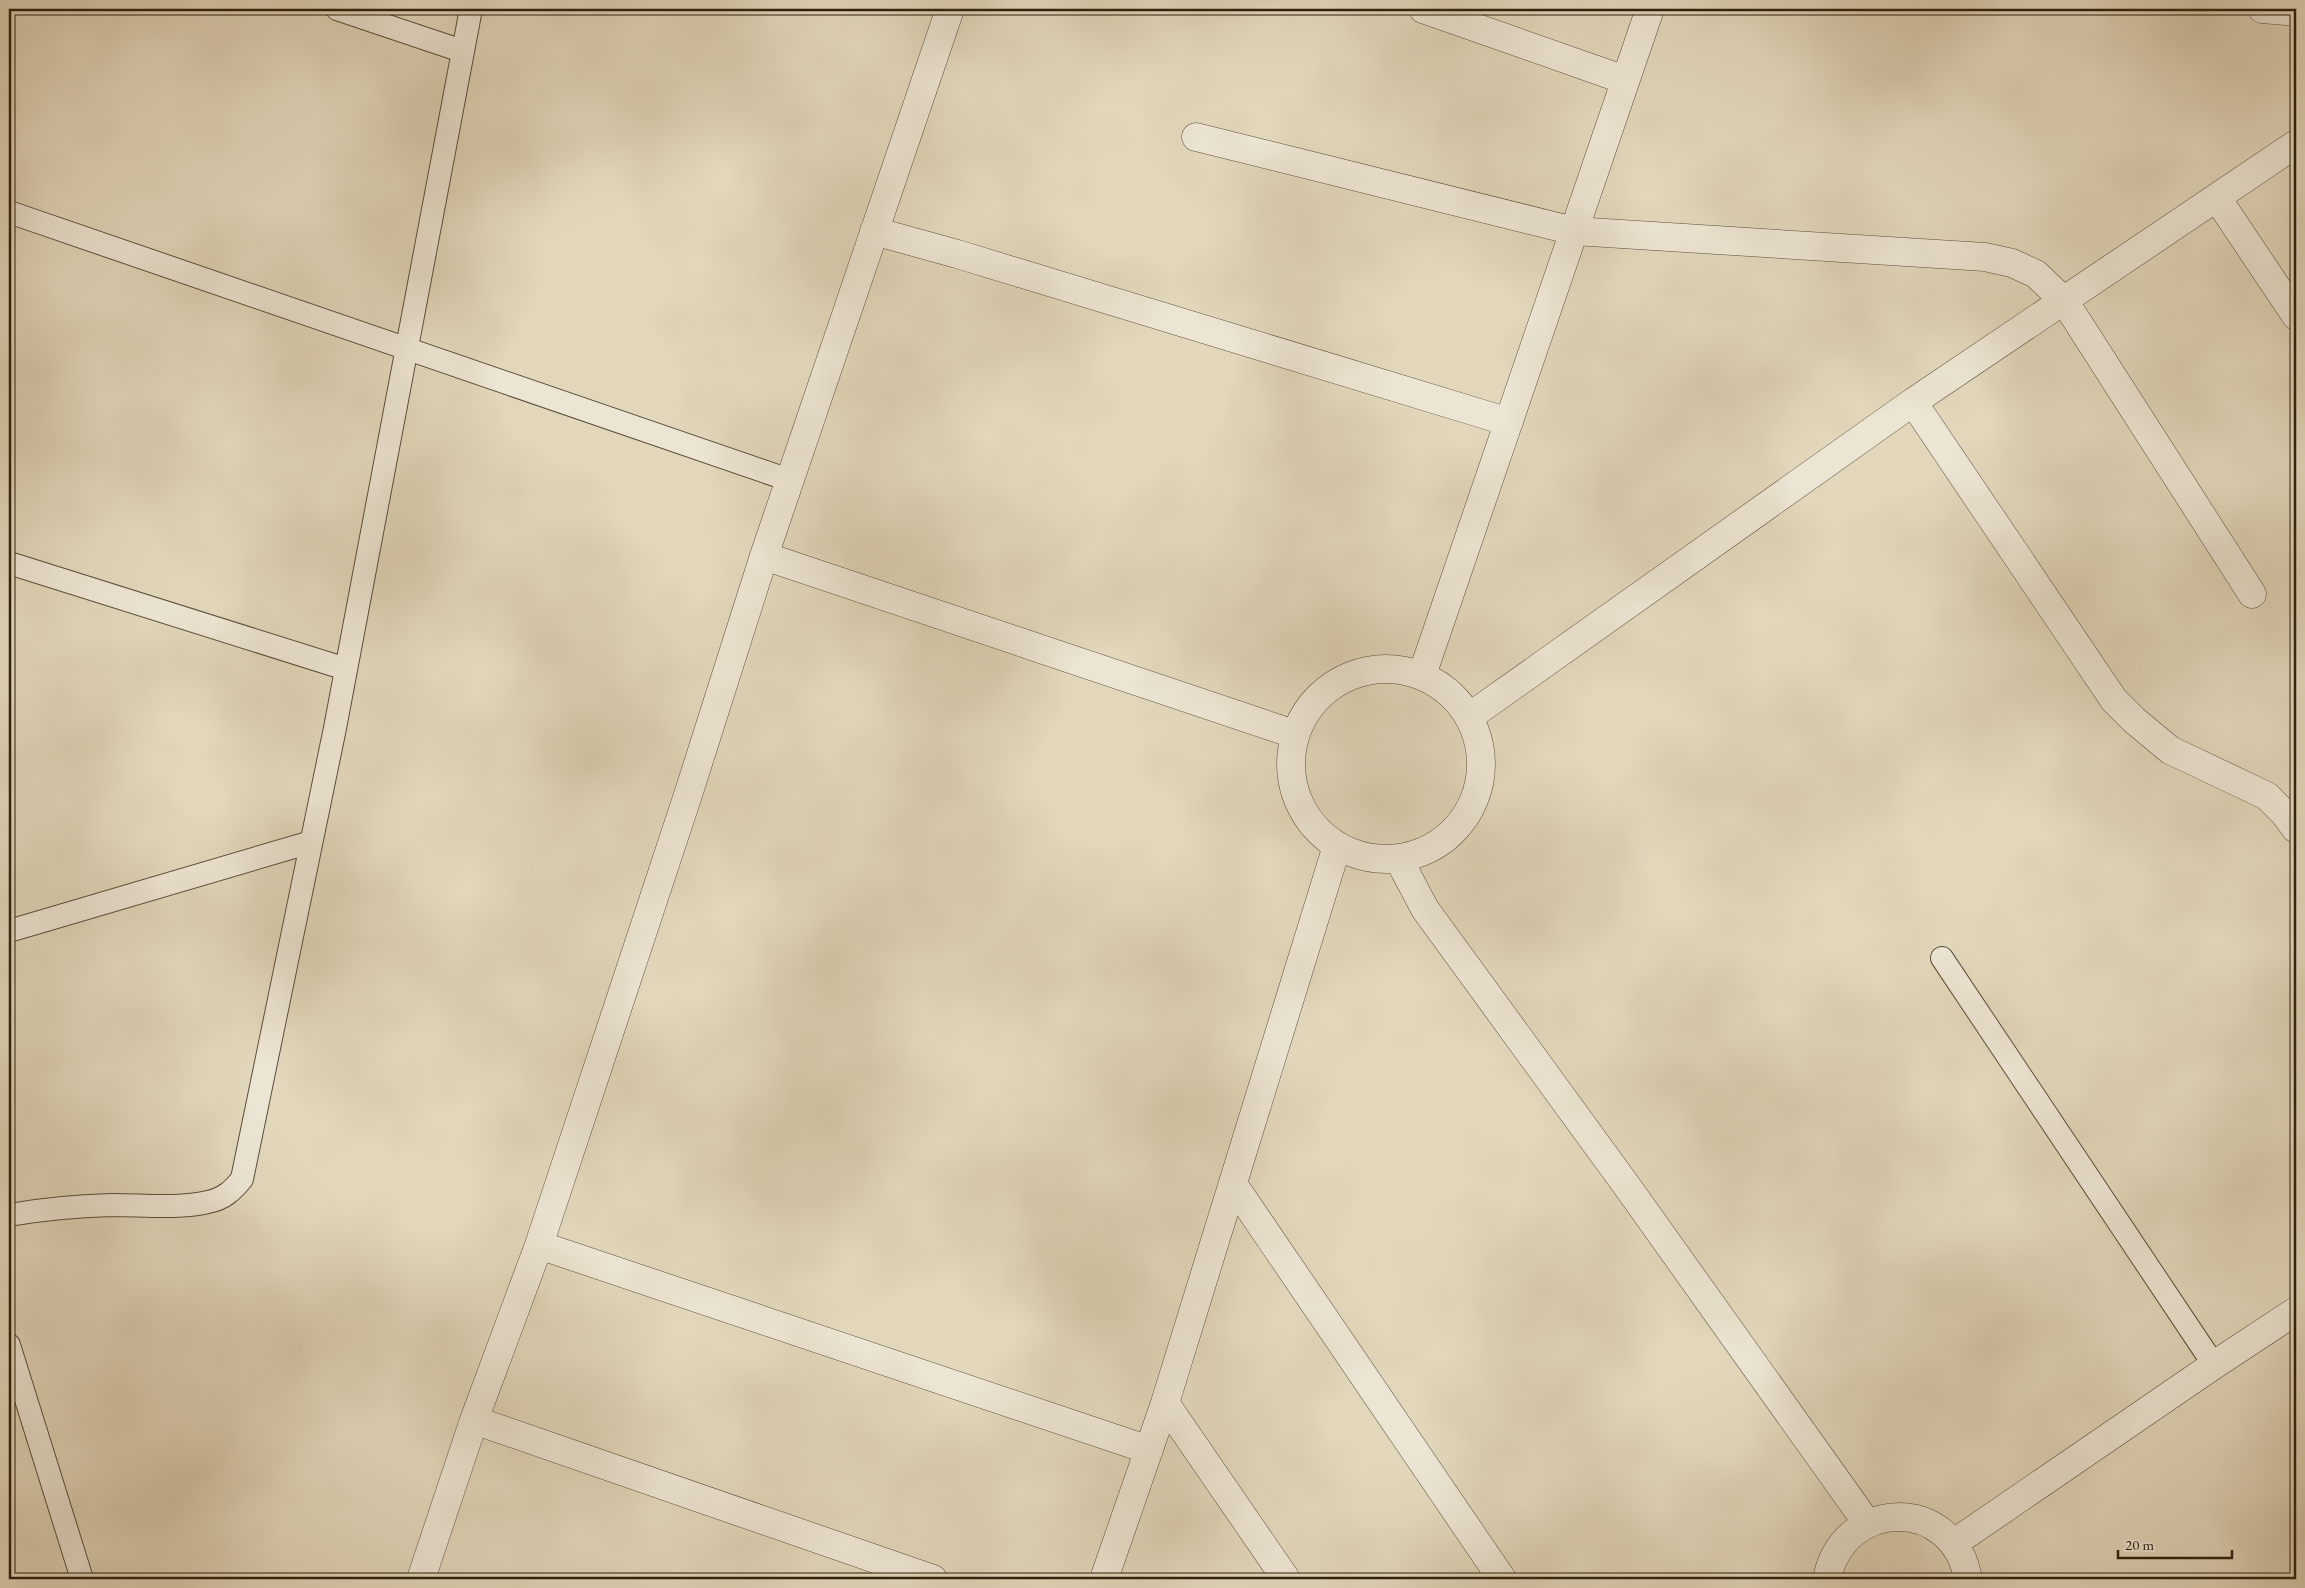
<svg xmlns="http://www.w3.org/2000/svg" width="2305" height="1588" font-family="'EB Garamond',serif">
	<rect width="100%" height="100%" fill="#e2d7bb"/>
	<filter id="stains"><feTurbulence type="fractalNoise" baseFrequency=".004" numOctaves="4"/><feColorMatrix values="0 0 0 0 .2 0 0 0 0 .09 0 0 0 0 .02 0 0 0 .5 -.17"/></filter>
	<radialGradient id="worn" r=".72"><stop offset=".6" stop-color="#630" stop-opacity="0"/><stop offset="1" stop-color="#630" stop-opacity=".3"/></radialGradient>
	<g fill="none" stroke-linecap="round" stroke-linejoin="round">
		<g stroke="#5a4e3a" stroke-width="24">
			<path id="service" d="M337,9L462,51
				M9,212L789,480
				M9,563L346,669
				M9,931L311,842
				M1942,958L2214,1365
				M9,1215C43,1209 77,1206 112,1205C144,1205 177,1209 208,1202C224,1199 233,1190 242,1179L335,728L471,9
				M9,1345L82,1579"/>
		</g>
		<g stroke="#5a4e3a" stroke-width="29">
			<path id="minor" d="M1423,9L1625,80
				M2262,9L2296,12
				M1196,137L1574,231L1985,257L2012,263L2036,274L2065,302L2252,594
				M2217,198L2296,316
				M874,231L957,254L1509,422
				M1913,402L2114,700L2134,720L2170,750L2267,796L2284,813L2296,829
				M764,556L1294,734
				M1291 764a95 95 0 1 1 190 0a95 95 0 1 1-190 0Z
				M1422,675L1650,9
				M1469,717L1913,402L2296,144
				M1398,858L1425,909L1629,1189L1867,1523
				M1233,1184L1502,1579
				M539,1245L1149,1450
				M1165,1403L1286,1579
				M474,1420L933,1579
				M1954,1543L2214,1365L2296,1311
				M421,1579L474,1420L539,1245L687,798L764,556L950,9
				M1104,1579L1165,1403L1337,846
				M1827,1579C1843,1497 1954,1496 1968,1579"/>
		</g>
		<use href="#service" stroke="#ece5d3" stroke-width="22"/>
		<use href="#minor" stroke="#ece5d3" stroke-width="28"/>
	</g>
	<rect width="2305" height="1588" fill="none" stroke="#e2d7bb" stroke-width="30"/>
	<rect x="10" y="10" width="2285" height="1568" fill="none" stroke="#2d210f" stroke-width="2.5"/>
	<rect x="15" y="15" width="2275" height="1558" fill="none" stroke="#2d210f"/>
	<path d="M2118 1550v8h114v-8" fill="none" stroke="#2d210f" stroke-width="2.5"/>
	<text x="2125" y="1550" font-size="15" fill="#2d210f" stroke="#ece5d3" stroke-width="4" paint-order="stroke">20 m</text>
	<rect width="100%" height="100%" filter="url(#stains)"/>
	<rect width="100%" height="100%" fill="url(#worn)"/>
</svg>
